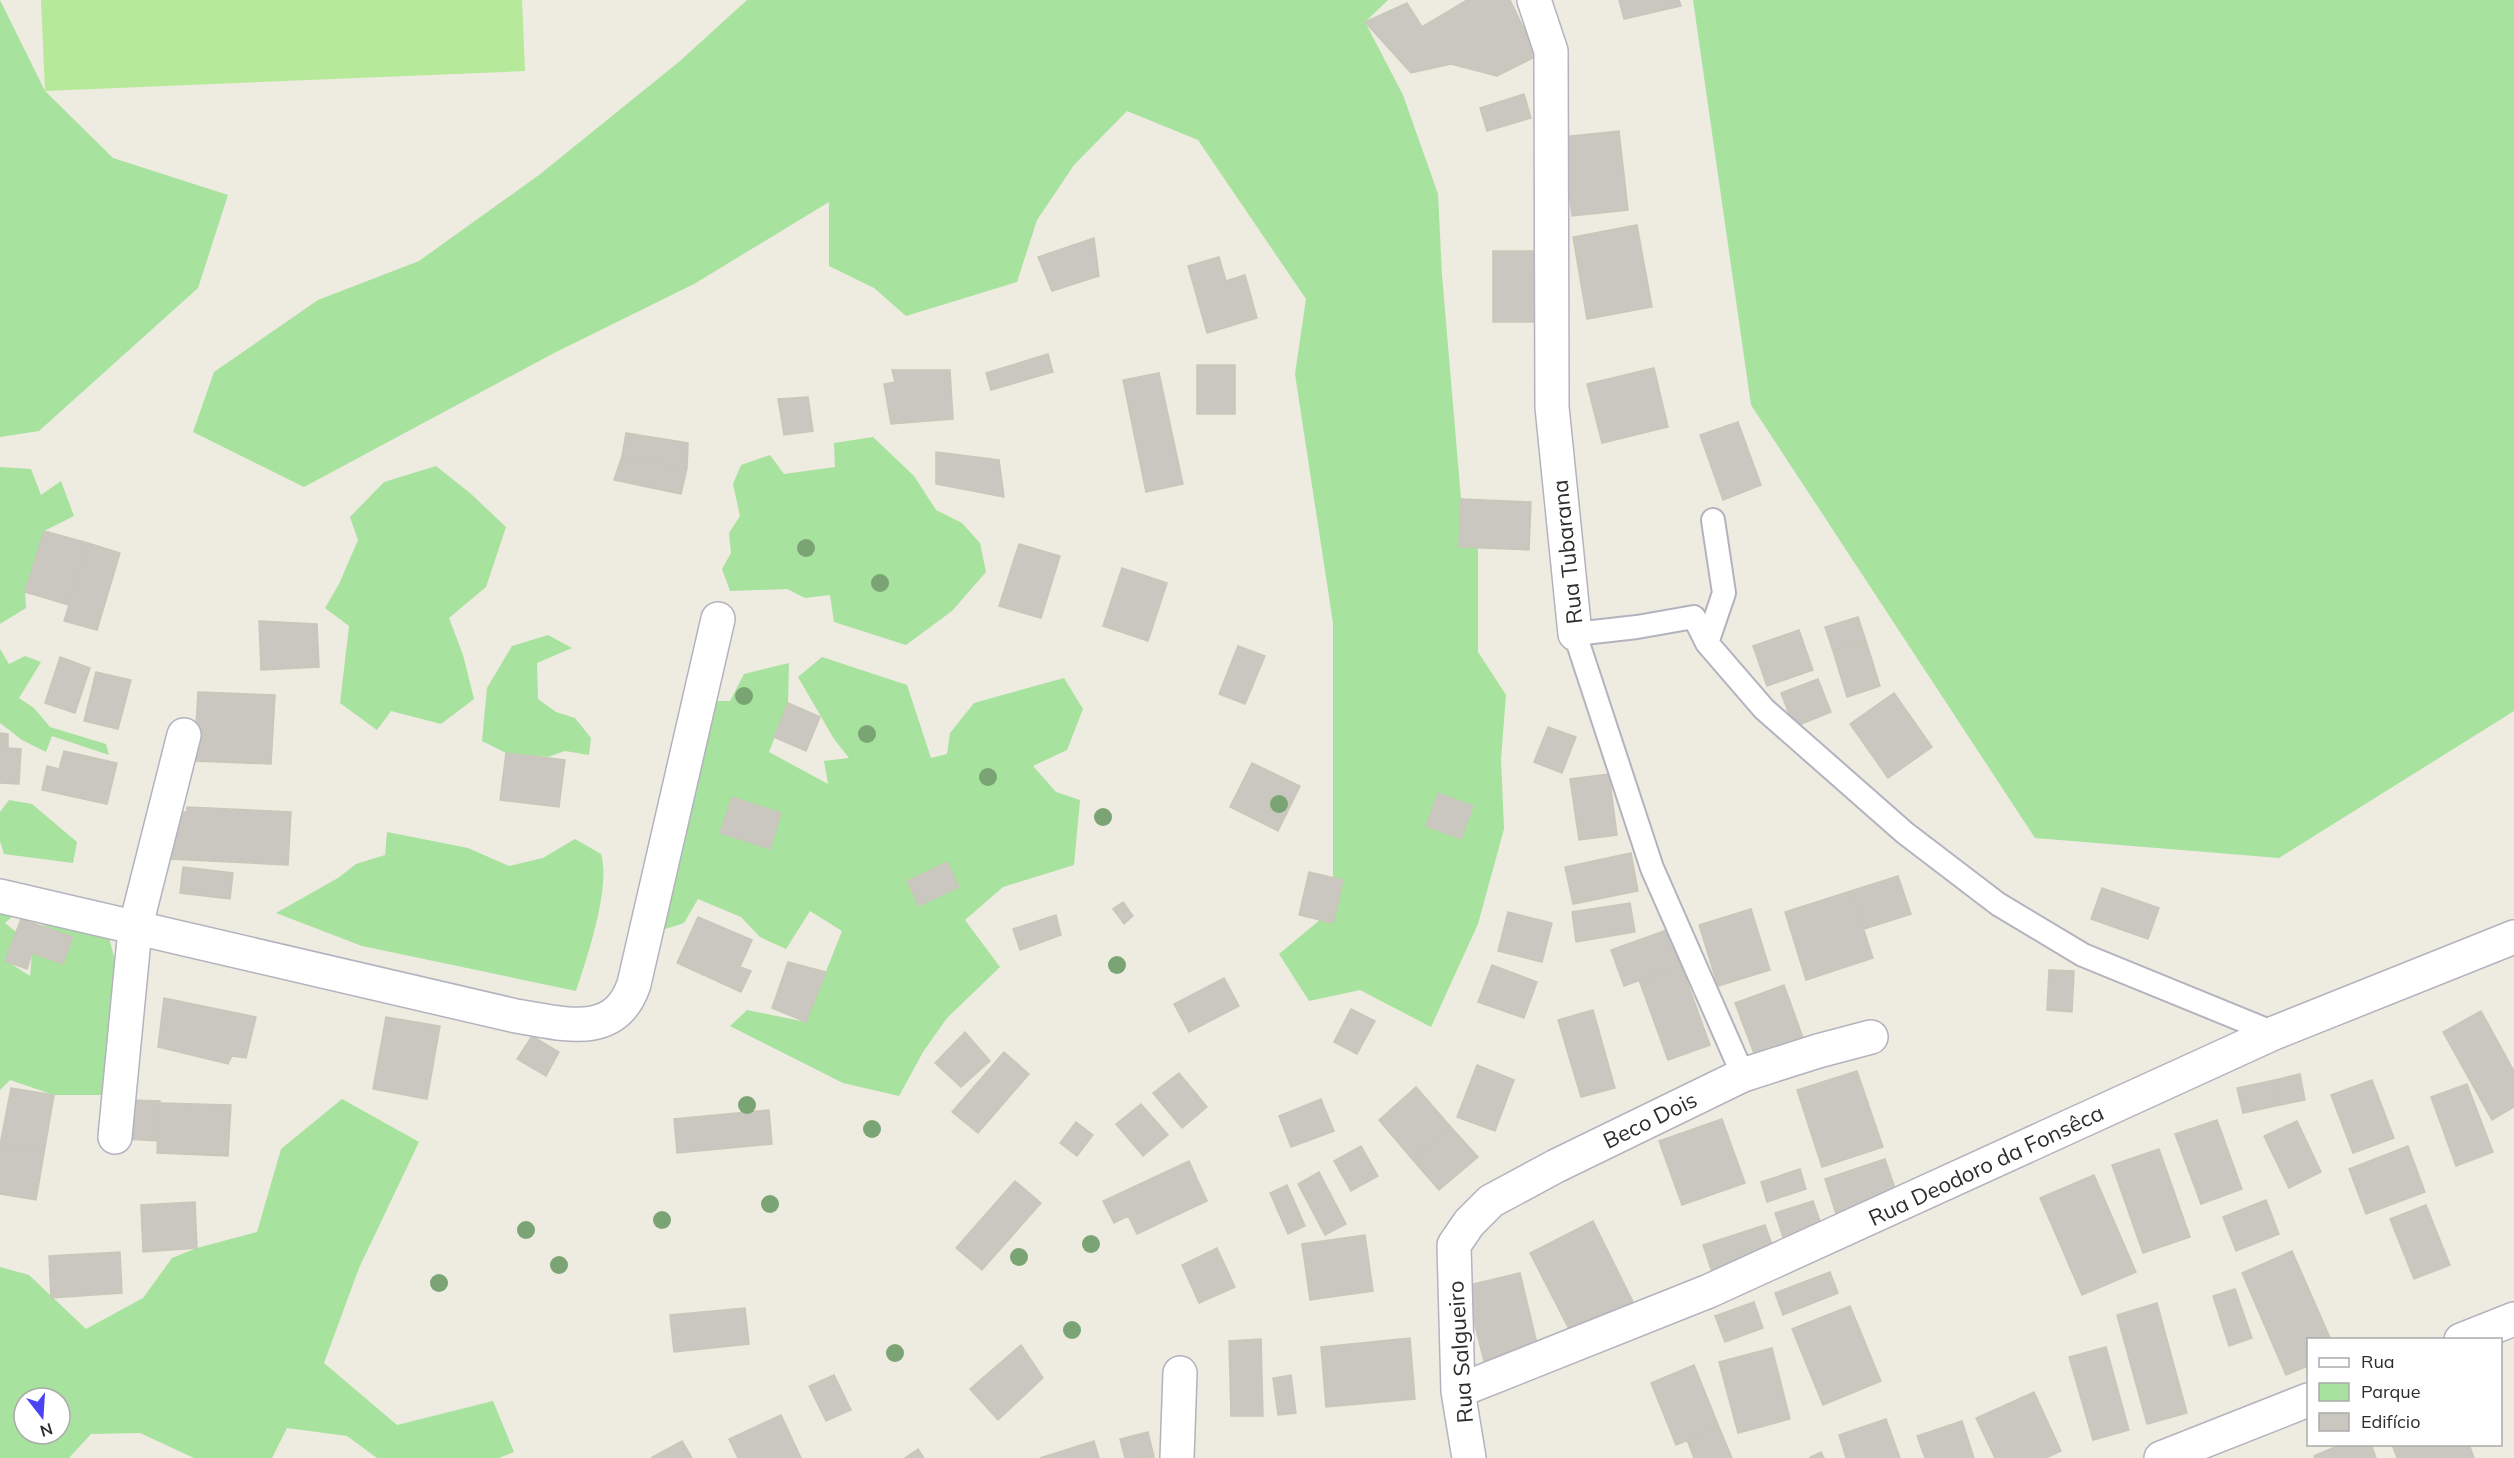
<svg xmlns="http://www.w3.org/2000/svg" width="2514" height="1458" font-family="Mulish,sans-serif">
	<rect width="100%" height="100%" fill="#eeebe0"/>
	<path fill="#a7e29e" fill-rule="evenodd" d="M0,0L45,91L113,158L228,195L198,288L39,431L0,437Z
		M747,0H1388L1365,22L1403,95L1438,194L1442,275L1461,499L1478,550V652L1506,695L1501,759L1504,829L1478,924L1431,1027L1360,990L1309,1001L1279,954L1333,909V623L1295,374L1306,299L1198,140L1127,111L1074,165L1037,220L1017,282L906,316L874,288L829,266V202L694,284L554,353L304,487L193,432L214,372L318,300L419,261L539,175L680,61Z
		M1693,0H2514V711L2279,858L2035,838L1751,405Z
		M873,437L914,476L936,510L962,523L980,543L986,572L952,611L906,645L834,622L830,595L805,598L787,589L730,591L722,569L731,553L729,533L740,516L733,484L741,465L770,455L784,474L835,467L834,443Z
		M436,466L470,493L506,527L486,587L449,618L463,655L474,699L441,724L391,711L377,730L340,703L349,626L325,608L339,584L358,540L350,517L384,482Z
		M0,467L31,469L41,495L61,481L74,516L44,531L25,592L26,608L0,624Z
		M548,635L572,648L537,663L538,699L556,712L575,718L591,738L589,755L565,751L548,757L506,753L482,741L487,688L512,646Z
		M0,649L9,664L25,656L41,662L19,698L34,708L50,727L106,744L109,755L52,736L46,752L22,740L0,723Z
		M822,657L907,685L931,758L947,754L950,733L974,703L1064,678L1083,709L1067,750L1033,766L1056,792L1080,800L1074,865L1003,887L965,920L1000,967L947,1018L923,1052L899,1096L843,1083L730,1026L747,1010L806,1022L842,931L810,911L786,949L760,937L741,917L698,899L684,923L650,934L703,701H730L744,674L789,663L788,703L769,752L828,784L824,761L849,758L834,739L798,677Z
		M9,800L32,804L77,842L73,863L4,854L0,841V812Z
		M387,832L468,848L509,866L543,858L575,839L601,854C611,887 587,958 576,991L362,946L276,913L338,878L356,864L385,855Z
		M0,896L27,904L5,923L16,932L5,960L30,976L32,953L63,964L72,940L33,920L104,919L138,1047L109,1095H54L10,1080L0,1090Z
		M342,1099L419,1142L359,1268L324,1363L397,1425L493,1401L514,1452L499,1458H377L347,1436L287,1428L272,1458H194L140,1433L91,1434L69,1458H0V1267L29,1275L86,1329L143,1298L172,1258L197,1248L257,1232L281,1149ZM24,1398H60V1434H24Z"/>
	<path fill="#b7e99a" d="M41,0H522L525,71L45,91Z"/>
	<path fill="#c9c7bf" stroke="#c9c7b9" stroke-width="1.5" d="M1467,0H1510L1537,56L1497,76L1451,64L1411,73L1365,22L1407,3L1422,27Z
		M1619,0H1679L1681,6L1624,19Z
		M1524,94L1531,118L1487,131L1480,108Z
		M1619,131L1628,210L1572,216L1562,137Z
		M1637,225L1652,307L1587,319L1573,237Z
		M1094,238L1099,276L1052,291L1038,257Z
		M1493,251H1535L1536,322H1493Z
		M1219,257L1226,281L1245,275L1257,318L1207,333L1188,266Z
		M1048,354L1053,372L991,390L986,373Z
		M1197,365H1235V414H1197Z
		M1654,368L1668,427L1602,443L1587,384Z
		M892,370H950L953,419L891,424L884,384L895,382Z
		M1159,373L1183,484L1146,492L1123,380Z
		M808,397L813,431L784,435L778,399Z
		M1738,422L1761,485L1723,500L1700,435Z
		M626,433L688,443L687,468L622,456Z
		M936,452L999,460L1004,497L936,484Z
		M622,456L687,468L681,494L614,480Z
		M1461,499L1531,502L1529,550L1459,547Z
		M44,531L88,543L69,605L25,592Z
		M88,543L120,553L97,630L64,621Z
		M1019,544L1060,556L1041,618L999,606Z
		M1122,568L1167,583L1148,641L1103,626Z
		M1858,617L1866,641L1833,651L1825,627Z
		M259,621L317,624L319,667L261,670Z
		M1799,630L1813,670L1767,686L1753,646Z
		M1866,641L1880,686L1847,697L1833,651Z
		M1238,646L1265,656L1245,704L1219,694Z
		M60,657L90,668L75,713L45,703Z
		M96,672L131,680L118,729L84,721Z
		M1818,679L1831,712L1794,727L1781,693Z
		M198,692L275,695L271,764L194,761Z
		M1894,693L1932,747L1888,778L1850,724Z
		M788,703L820,717L806,751L774,737Z
		M1548,727L1576,737L1562,773L1534,762Z
		M0,733L8,734V748L21,749L19,784L0,783Z
		M64,751L117,763L107,804L42,790L47,766L59,769Z
		M506,753L565,760L559,807L500,800Z
		M1252,763L1300,786L1278,831L1230,807Z
		M1609,774L1617,835L1579,840L1570,779Z
		M1438,793L1473,806L1461,839L1426,826Z
		M732,797L781,813L770,849L720,833Z
		M187,807L291,812L288,865L170,859L173,812H187Z
		M1631,853L1638,891L1573,904L1565,867Z
		M947,862L959,887L919,906L907,881Z
		M183,867L233,873L230,899L180,893Z
		M1309,872L1343,880L1333,923L1299,915Z
		M1898,876L1911,914L1864,929L1851,891Z
		M2102,888L2159,908L2148,939L2091,919Z
		M1851,891L1873,958L1806,980L1785,912Z
		M1123,902L1133,916L1124,924L1113,909Z
		M1630,903L1635,932L1576,942L1572,912Z
		M1751,909L1770,970L1718,986L1699,925Z
		M1508,912L1552,923L1542,962L1498,951Z
		M1056,915L1061,935L1020,950L1013,929Z
		M698,917L752,940L740,967L751,971L741,992L677,963Z
		M21,919L73,937L63,964L32,953L27,969L5,961Z
		M1667,930L1681,965L1624,986L1611,950Z
		M788,962L826,972L806,1022L772,1008Z
		M1492,965L1537,982L1524,1018L1478,1002Z
		M1681,965L1710,1045L1668,1060L1639,980Z
		M2049,970L2074,971L2072,1012L2047,1010Z
		M1224,978L1239,1006L1189,1032L1174,1004Z
		M1784,985L1806,1046L1758,1064L1735,1003Z
		M164,998L256,1017L246,1058L232,1056L228,1064L158,1047Z
		M1351,1009L1375,1021L1357,1054L1334,1042Z
		M1593,1010L1615,1088L1581,1097L1558,1020Z
		M2481,1011L2514,1071V1107L2492,1120L2443,1032Z
		M386,1017L440,1026L427,1099L373,1089Z
		M965,1032L990,1061L961,1087L935,1063Z
		M532,1036L559,1052L546,1076L517,1059Z
		M1004,1052L1029,1074L978,1133L952,1112Z
		M1477,1065L1514,1080L1495,1131L1457,1117Z
		M1857,1071L1883,1147L1822,1167L1797,1090Z
		M1179,1073L1207,1107L1182,1128L1153,1093Z
		M2300,1074L2305,1100L2280,1105L2275,1080Z
		M2275,1080L2280,1105L2243,1113L2237,1088Z
		M2372,1080L2394,1138L2353,1153L2331,1095Z
		M2467,1084L2493,1152L2456,1166L2431,1097Z
		M1416,1087L1450,1126L1412,1159L1379,1120Z
		M11,1088L54,1095L44,1153L0,1145Z
		M1321,1099L1334,1131L1291,1147L1279,1116Z
		M129,1100L160,1101L158,1141L127,1139Z
		M159,1103L231,1105L228,1156L157,1153Z
		M1141,1104L1168,1135L1143,1156L1116,1124Z
		M769,1110L772,1144L677,1153L674,1119Z
		M1722,1119L1745,1183L1682,1205L1659,1141Z
		M2217,1120L2242,1189L2201,1204L2175,1134Z
		M2297,1121L2321,1172L2289,1188L2264,1136Z
		M1076,1122L1093,1135L1077,1156L1060,1143Z
		M1450,1126L1478,1157L1439,1190L1412,1159Z
		M0,1145L44,1153L36,1200L0,1194Z
		M1361,1146L1378,1176L1351,1191L1334,1161Z
		M2408,1146L2425,1192L2366,1214L2349,1169Z
		M2159,1149L2190,1237L2143,1253L2112,1165Z
		M1885,1159L1898,1197L1837,1217L1825,1179Z
		M1189,1161L1207,1201L1137,1234L1128,1216L1114,1223L1103,1201Z
		M1800,1169L1806,1189L1767,1202L1761,1182Z
		M1319,1172L1346,1224L1325,1235L1298,1184Z
		M2094,1175L2136,1272L2082,1295L2040,1198Z
		M1015,1181L1041,1203L982,1270L956,1248Z
		M1287,1185L1305,1226L1288,1234L1270,1193Z
		M2266,1200L2279,1234L2236,1251L2223,1217Z
		M1813,1201L1823,1230L1785,1243L1775,1213Z
		M195,1202L197,1248L143,1252L141,1205Z
		M2426,1205L2450,1265L2414,1279L2390,1219Z
		M1593,1221L1633,1302L1571,1333L1530,1253Z
		M1765,1225L1777,1259L1715,1281L1703,1245Z
		M1365,1235L1373,1291L1310,1300L1302,1244Z
		M1217,1248L1235,1287L1199,1303L1182,1265Z
		M2292,1251L2331,1340H2308V1366L2286,1375L2242,1273Z
		M120,1252L122,1293L51,1298L49,1256Z
		M1830,1272L1838,1293L1783,1315L1775,1293Z
		M1520,1273L1538,1348L1484,1361L1465,1286Z
		M2235,1289L2252,1338L2229,1346L2213,1296Z
		M1754,1302L1763,1328L1725,1342L1715,1316Z
		M2157,1303L2187,1413L2147,1424L2117,1315Z
		M1850,1306L1881,1381L1823,1405L1792,1329Z
		M745,1308L749,1344L674,1352L670,1315Z
		M1410,1338L1415,1399L1326,1407L1321,1347Z
		M1261,1339L1263,1416H1231L1229,1341Z
		M1021,1345L1043,1378L998,1420L970,1389Z
		M2106,1347L2129,1430L2093,1440L2069,1357Z
		M1772,1348L1790,1419L1738,1433L1719,1362Z
		M1694,1365L1719,1427L1676,1445L1651,1383Z
		M834,1375L851,1410L826,1421L809,1386Z
		M1291,1375L1296,1413L1278,1415L1273,1378Z
		M2034,1392L2061,1451L2046,1458H1995L1976,1418Z
		M781,1415L801,1458H738L729,1439Z
		M1886,1419L1900,1458H1846L1839,1435Z
		M1962,1421L1974,1458H1925L1917,1436Z
		M1719,1427L1732,1458H1694L1687,1440Z
		M1148,1432L1154,1457L1125,1458L1120,1439Z
		M682,1441L692,1458H651Z
		M1094,1441L1099,1458H1040Z
		M2342,1444H2371L2376,1458H2315L2314,1456Z
		M2392,1444H2469L2474,1458H2397Z
		M918,1449L924,1458H905Z
		M1821,1452L1824,1458H1809Z"/>
	<g fill="none" stroke-linecap="round" stroke-linejoin="round">
		<g stroke="#b3b3bf" stroke-width="26">
			<path id="lane" d="M1707,643L1724,593L1713,520
				M1743,1075L1652,868L1575,634L1637,627L1694,617L1707,643L1764,709L1905,833L1998,904L2083,955L2274,1033"/>
		</g>
		<g stroke="#b3b3bf" stroke-width="36">
			<path id="street" d="M1534,0L1551,51L1552,407L1575,634
				M0,896L516,1016C562,1023 615,1041 634,984L718,619
				M115,1137L135,929L184,735
				M2461,1340L2514,1319
				M1458,1391L1709,1291L2274,1033L2514,937
				M1177,1458L1180,1373
				M1469,1458L1458,1391L1454,1245L1469,1223L1491,1201L1556,1166L1743,1075L1818,1051L1871,1037
				M2161,1458L2308,1400"/>
		</g>
		<use href="#lane" stroke="#fff" stroke-width="22"/>
		<use href="#street" stroke="#fff" stroke-width="33"/>
	</g>
	<g fill="#7ba475">
		<circle cx="806" cy="548" r="9"/>
		<circle cx="880" cy="583" r="9"/>
		<circle cx="744" cy="696" r="9"/>
		<circle cx="867" cy="734" r="9"/>
		<circle cx="988" cy="777" r="9"/>
		<circle cx="1279" cy="804" r="9"/>
		<circle cx="1103" cy="817" r="9"/>
		<circle cx="1117" cy="965" r="9"/>
		<circle cx="747" cy="1105" r="9"/>
		<circle cx="872" cy="1129" r="9"/>
		<circle cx="770" cy="1204" r="9"/>
		<circle cx="662" cy="1220" r="9"/>
		<circle cx="526" cy="1230" r="9"/>
		<circle cx="1091" cy="1244" r="9"/>
		<circle cx="1019" cy="1257" r="9"/>
		<circle cx="559" cy="1265" r="9"/>
		<circle cx="439" cy="1283" r="9"/>
		<circle cx="1072" cy="1330" r="9"/>
		<circle cx="895" cy="1353" r="9"/>
	</g>
	<g text-anchor="middle" stroke-width="4.5" stroke-linejoin="round" paint-order="stroke">
		<g font-size="22" fill="#2d2d2d" stroke="#fff">
			<text transform="translate(1567 552) rotate(-96)" y="8">Rua Tubarana</text>
			<text transform="translate(1650 1120) rotate(-26)" y="8">Beco Dois</text>
			<text transform="translate(1986 1165) rotate(-25)" y="8">Rua Deodoro da Fonsêca</text>
			<text transform="translate(1460 1352) rotate(-94)" y="8">Rua Salgueiro</text>
		</g>
	</g>
	<rect x="2307" y="1338" width="195" height="108" fill="#ffffff" stroke="#ababab" stroke-width="1.5"/>
	<rect x="2319" y="1358" width="30" height="9" fill="#ffffff" stroke="#ababab" stroke-width="1.5"/>
	<text x="2361" y="1368" font-size="18" fill="#2d2d2d">Rua</text>
	<rect x="2319" y="1383" width="30" height="18" fill="#a7e29e" stroke="#ababab" stroke-width="1.5"/>
	<text x="2361" y="1398" font-size="18" fill="#2d2d2d">Parque</text>
	<rect x="2319" y="1413" width="30" height="18" fill="#c9c7bf" stroke="#ababab" stroke-width="1.5"/>
	<text x="2361" y="1428" font-size="18" fill="#2d2d2d">Edifício</text>
	<g transform="translate(42 1416) rotate(163)"><circle r="28" fill="#ffffff" stroke="#ababab" stroke-width="1.5"/>
	<path d="M0-4.5L10 22L0 15L-10 22Z" fill="#4945f6"/>
	<text y="-9" font-size="16" font-weight="bold" text-anchor="middle" fill="#2d2d2d">N</text>
	</g>
</svg>
